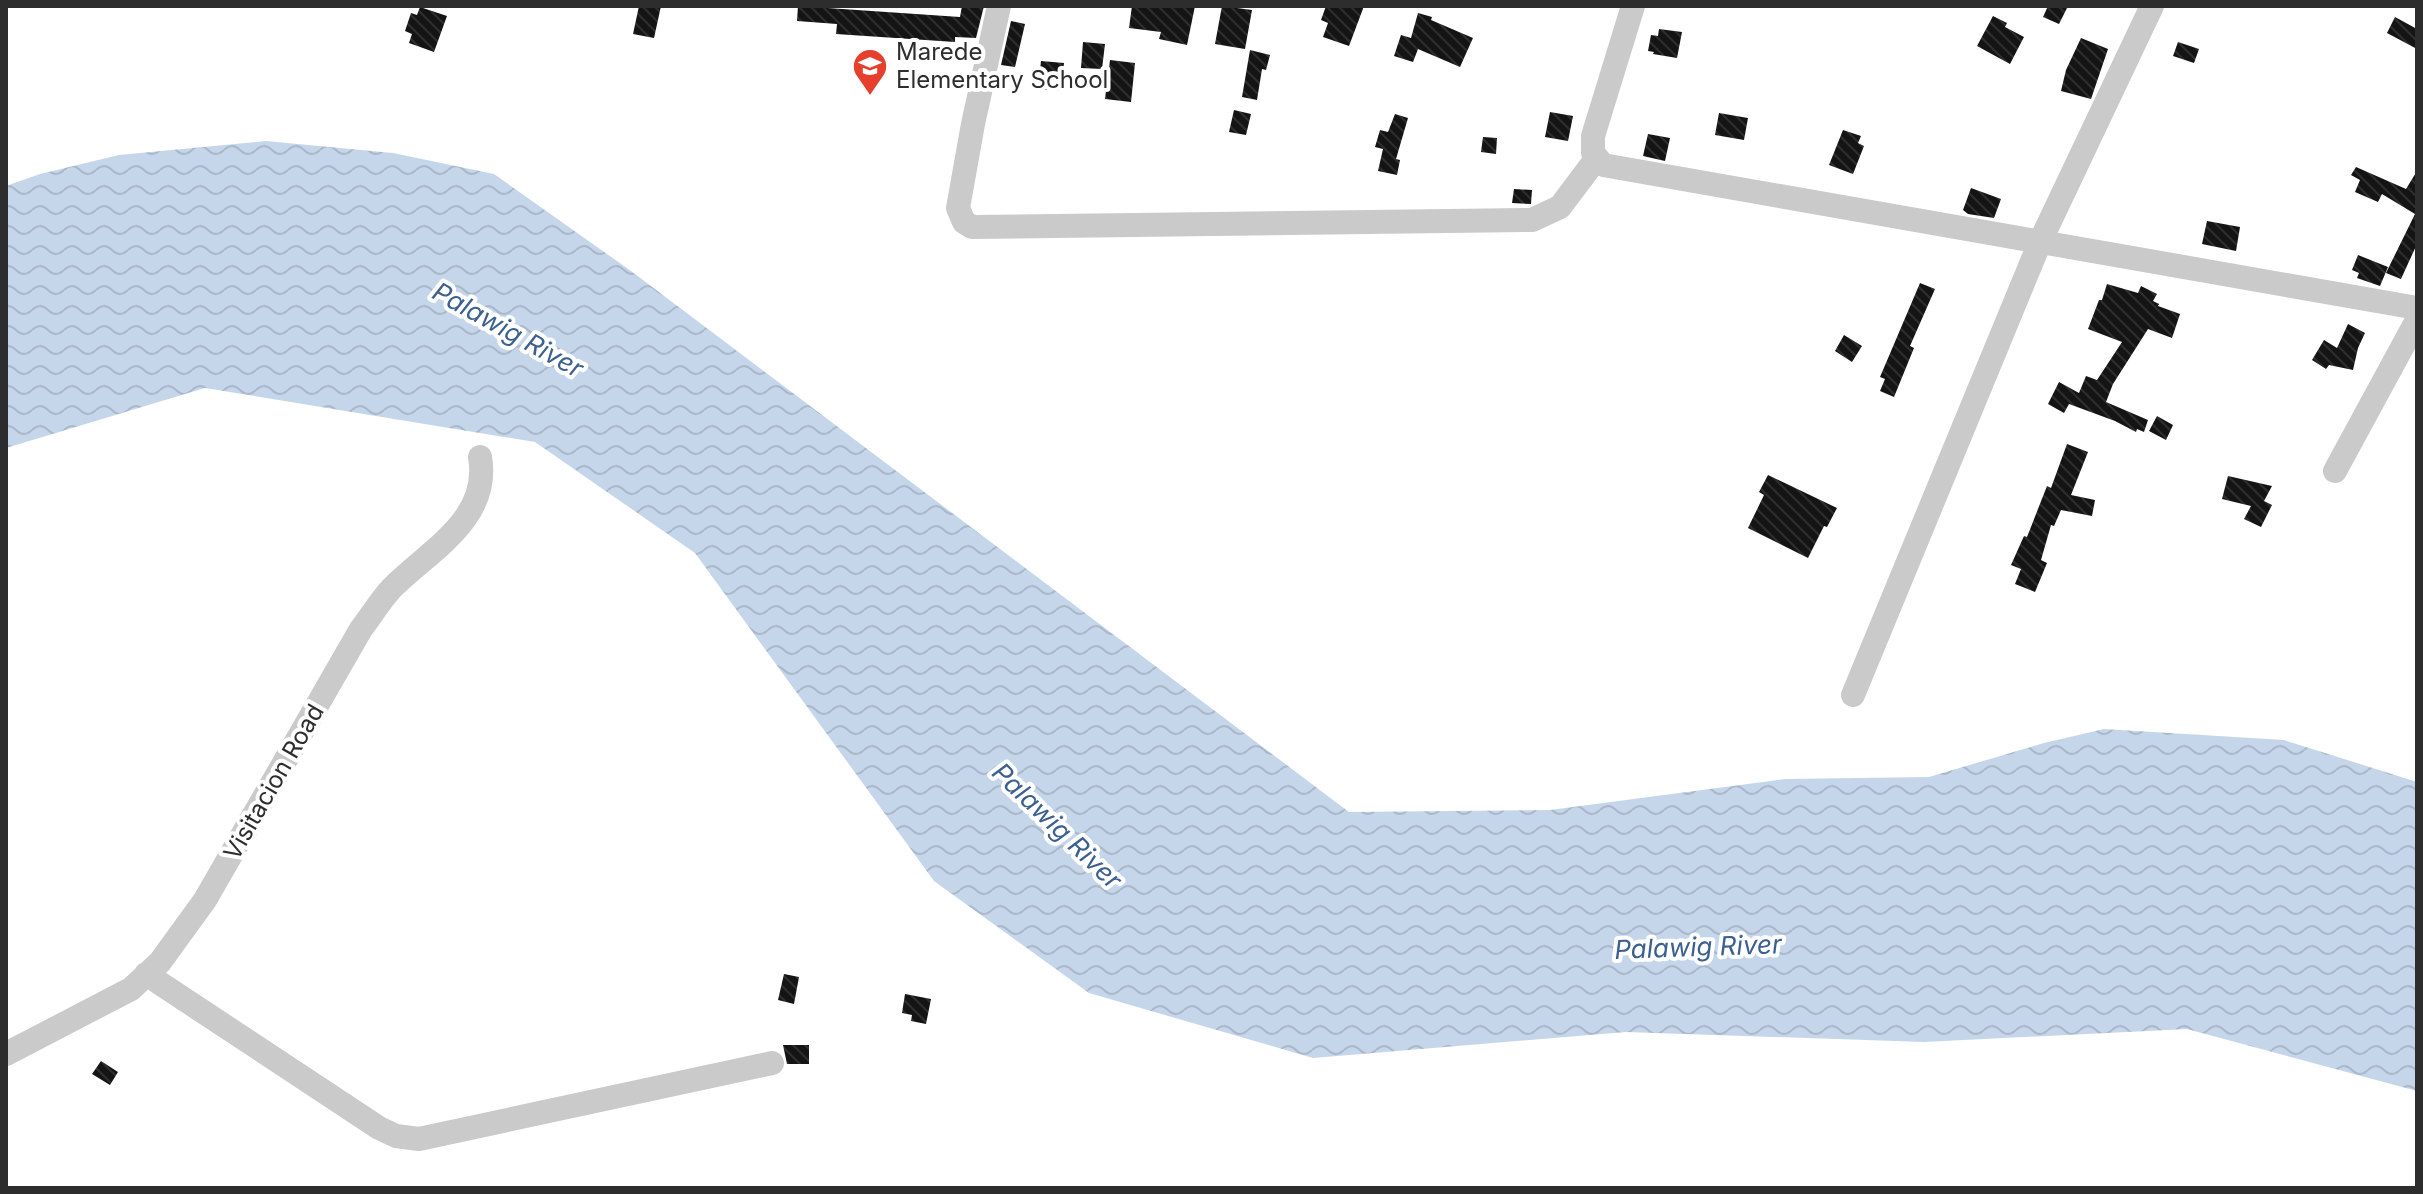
<svg xmlns="http://www.w3.org/2000/svg" width="2423" height="1194" font-family="Inter,sans-serif">
	<defs>
		<pattern id="water-waves" width="16" height="10" patternUnits="userSpaceOnUse" patternTransform="scale(2)"><rect width="16" height="10" fill="#c5d6eb"/><path d="M0 5q4-4 8 0t8 0" fill="none" stroke="#aab8ca"/></pattern>
		<pattern id="building-back-hatch" width="6" height="6" patternUnits="userSpaceOnUse" patternTransform="scale(2)"><rect width="6" height="6" fill="#141414"/><path d="M-1 5l2 2M0 0l6 6M5-1l2 2" fill="none" stroke="#2e2e2e"/></pattern>
	</defs>
	<rect width="100%" height="100%" fill="#fff"/>
	<path fill="url(#water-waves)" d="M266,141L393,153L494,174L631,271L1349,812L1550,810L1785,779L1929,777L2044,743L2104,729L2284,740L2417,782V1091L2187,1029L1924,1042L1626,1032L1313,1058L1089,993L934,881L695,553L535,442L205,388L6,448V186L40,174L119,155Z"/>
	<path fill="url(#building-back-hatch)" d="M639,6H661L654,38L633,34Z
		M798,6L960,17L962,6H984L976,38L955,37V42L836,34L837,24L797,21Z
		M1132,6H1195L1187,45L1159,39L1161,32L1129,28Z
		M1222,6L1252,10L1245,49L1215,44Z
		M1326,6H1364L1349,46L1323,37L1328,23L1321,20Z
		M2048,6H2068L2059,24L2043,17Z
		M420,7L447,16L434,52L409,43L412,34L405,31L411,13L417,15Z
		M1418,13L1432,17L1431,20L1473,38L1460,67L1418,49L1413,62L1394,56L1401,35L1411,38Z
		M1993,16L2007,23L2005,27L2024,37L2010,64L1977,46Z
		M2395,17L2417,29V49L2387,33Z
		M1011,21L1025,24L1015,67L1001,65Z
		M1659,29L1682,32L1677,58L1653,54L1654,52L1648,51L1651,35L1658,36Z
		M2081,38L2108,49L2091,99L2061,91L2066,70Z
		M1083,42L1105,44L1102,69L1081,68Z
		M2178,42L2199,49L2194,63L2173,56Z
		M1250,50L1270,55L1266,70L1262,69L1257,100L1242,97Z
		M1110,60L1135,63L1131,102L1105,99Z
		M1041,61L1064,63L1061,91L1038,89Z
		M1234,110L1251,114L1246,135L1229,132Z
		M1550,112L1573,116L1568,141L1545,137Z
		M1719,113L1748,118L1744,140L1715,135Z
		M1395,114L1408,118L1396,159L1400,160L1397,175L1378,171L1383,149L1375,147L1380,130L1388,132Z
		M1843,130L1861,136L1858,143L1864,146L1853,174L1829,165Z
		M1648,134L1670,138L1665,161L1643,156Z
		M1483,137L1497,138L1496,154L1481,152Z
		M2356,167L2406,189L2417,171V244L2401,279L2386,273L2415,214L2382,194L2378,202L2355,192L2360,180L2351,175Z
		M1971,188L2001,199L1994,218L1968,214L1963,210Z
		M1514,189L1532,190L1531,204L1512,203Z
		M2207,221L2240,227L2236,251L2202,244Z
		M2358,255L2388,267L2380,286L2357,278L2359,273L2352,270Z
		M1920,283L1935,289L1910,346L1914,348L1894,397L1880,391L1885,379L1880,377Z
		M2107,284L2138,293L2141,286L2157,294L2153,301L2159,304L2158,306L2180,314L2172,338L2148,329L2113,384L2106,402L2148,420L2144,432L2137,429L2136,432L2115,421L2069,404L2064,413L2048,404L2059,382L2079,393L2086,376L2097,380L2122,342L2088,329L2099,300H2102Z
		M2348,324L2365,333L2358,348L2353,370L2329,365L2326,369L2312,360L2324,340L2337,348Z
		M1844,335L1862,346L1852,362L1835,351Z
		M2157,416L2173,425L2166,440L2149,431Z
		M2067,444L2088,452L2071,495L2095,500L2092,516L2061,510L2054,526L2051,525L2041,560L2047,563L2035,592L2015,584L2021,569L2011,565L2024,536L2027,537L2047,486L2051,488Z
		M1768,475L1837,508L1827,527L1824,526L1808,558L1748,528L1764,495L1759,492Z
		M2228,476L2272,486L2264,501L2272,505L2261,527L2244,519L2251,506L2222,499Z
		M784,974L799,977L794,1004L778,1000Z
		M905,994L931,999L926,1024L911,1021L912,1015L902,1013Z
		M783,1045H809V1064H787Z
		M101,1061L118,1072L110,1085L92,1074Z"/>
	<g fill="none" stroke-linecap="round" stroke-linejoin="round">
		<path stroke="#cacaca" stroke-width="24" d="M999,6L973,124L958,208L964,222L972,227L1532,220L1560,207L1596,159
			M1633,6L1593,136V153L1603,165L2417,308
			M2335,471L2417,320
			M1853,695L2040,242L2152,6
			M146,974L379,1128L396,1136L419,1139L772,1063
			M6,1054L131,989L160,962L205,900L361,629C371,616 380,601 391,589C428,551 491,520 480,457"/>
	</g>
	<defs>
		<g id="school-pin" transform="scale(1.8)"><path d="M0 17L-7.5 6A9.5 9.5 0 1 1 7.5 6Z" fill="#e63f2d" stroke="#fff"/><path d="M0-5L7-2L0 1L-7-2ZM-4 1L0 2.5L4 1V4Q0 6-4 4Z" fill="#fff"/></g>
	</defs>
	<g fill-rule="evenodd">
		<use href="#school-pin" x="870" y="66"/>
	</g>
	<g text-anchor="middle" stroke-width="8" stroke-linejoin="round" paint-order="stroke">
		<g font-size="24" fill="#2d2d2d" stroke="#fff" text-anchor="start">
			<text x="896" y="60">Marede<tspan x="896" dy="28">Elementary School</tspan></text>
		</g>
		<g font-size="24" fill="#2d2d2d" stroke="#fff">
			<text transform="translate(274 782) rotate(-60)" y="8">Visitacion Road</text>
		</g>
		<g font-size="26" font-style="italic" fill="#3b608f" stroke="#fff">
			<text transform="translate(508 330) rotate(29)" y="9">Palawig River</text>
			<text transform="translate(1057 826) rotate(44)" y="9">Palawig River</text>
			<text transform="translate(1698 947) rotate(-2)" y="9">Palawig River</text>
		</g>
	</g>
	<rect width="2423" height="1194" fill="none" stroke="#2d2d2d" stroke-width="16"/>
</svg>
